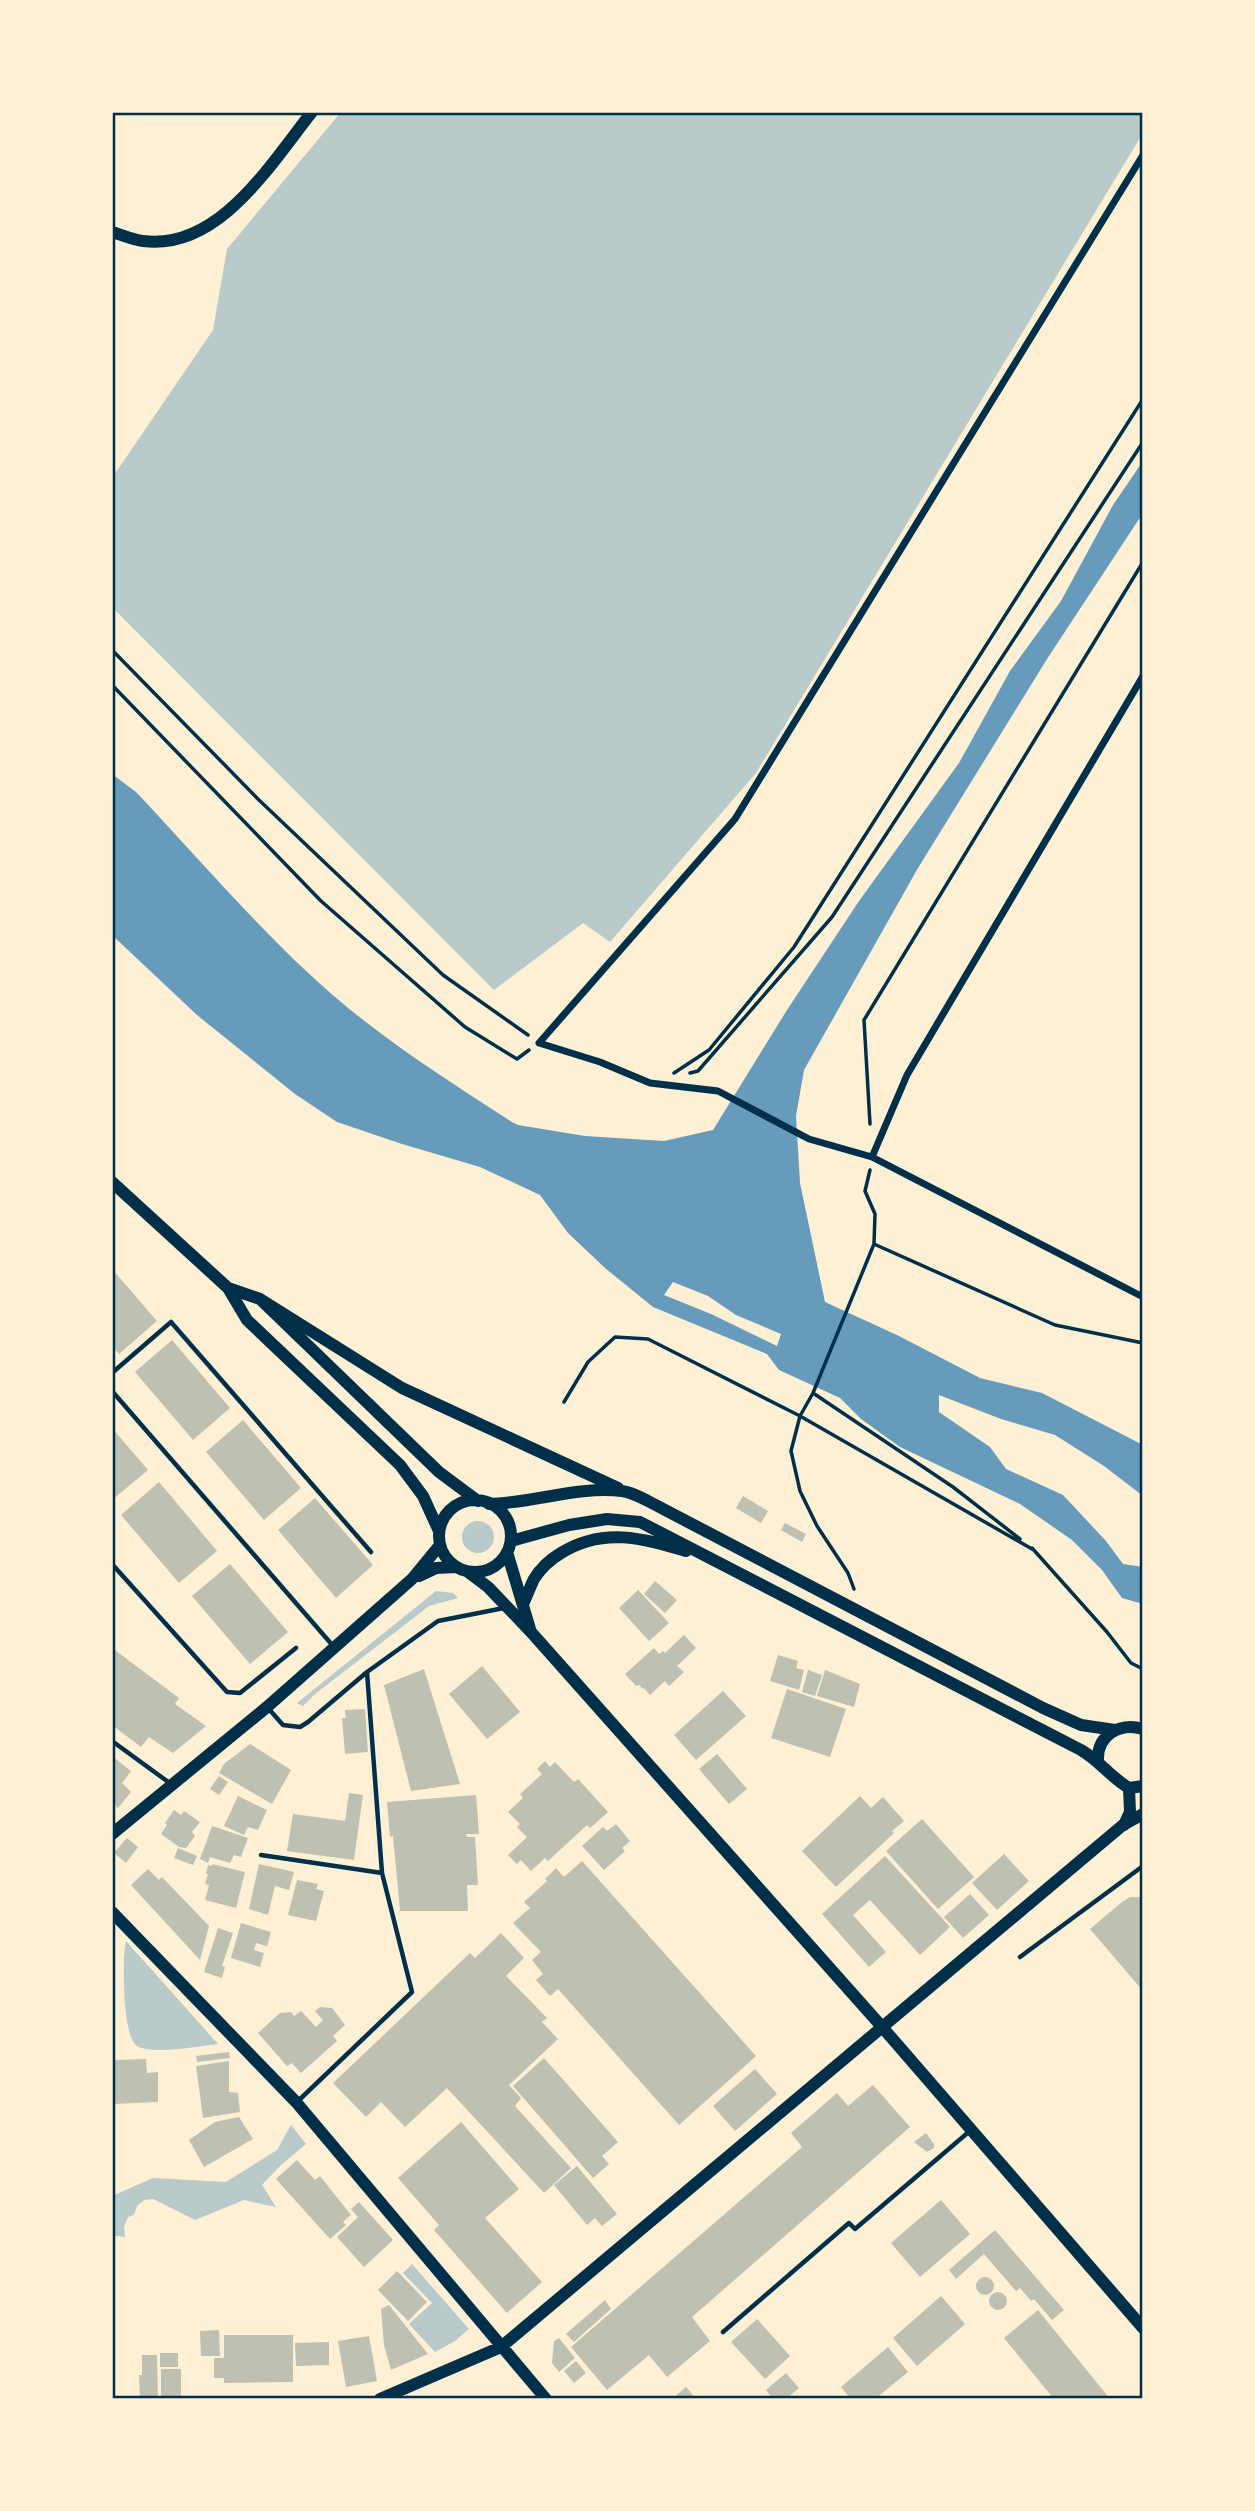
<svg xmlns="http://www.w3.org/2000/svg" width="1255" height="2511" font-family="'Source Serif 4',serif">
	<rect width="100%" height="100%" fill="#fdf0d5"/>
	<path fill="#b9caca" d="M341,112H1143V133L756,773L610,942L583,923L494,990L112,607V478L213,330L227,249Z
		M462 1537a16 16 0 1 1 32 0a16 16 0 1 1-32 0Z
		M436,1591L453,1593L458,1598L429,1606L315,1694L303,1706L297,1703Z
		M126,1941L218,2044C201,2046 151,2055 137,2046C122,2036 122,1959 126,1941Z
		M291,2125L306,2144L281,2165L262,2185L276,2207L244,2200L195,2220L153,2199L144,2200L137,2206L134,2215L128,2217L124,2227L125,2237L112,2235V2196L153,2178L226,2182L277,2150Z
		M412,2264L469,2329L455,2341L435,2352L409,2324L432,2303L403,2273Z"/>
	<path fill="#669bbc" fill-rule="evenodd" d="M1143,461V513L1047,659L918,868L804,1070L796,1116L800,1183L825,1302L899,1336L980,1378L1042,1393L1143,1445V1496L1104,1466L1055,1435L1001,1419L939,1395V1412L990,1447L1006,1469L1063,1495L1106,1541L1123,1564L1143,1567V1604L1122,1598L1102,1570L1072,1540L1020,1504L900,1447L861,1419L840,1398L779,1370L767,1354L653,1307L605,1268L568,1233L540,1195L480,1167L402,1144L337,1122L295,1094L197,1015L112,935V774L136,792C207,867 281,956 362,1019C409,1056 461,1089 512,1122L518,1125L585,1136L664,1141L713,1130L787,1010L859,901L959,763L1010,671L1061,601L1113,505ZM673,1282L708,1296L736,1315L781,1334L777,1346L711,1314L664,1295Z"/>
	<path fill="#bec0b2" d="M112,1269L157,1321L119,1354L112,1345Z
		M172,1340L230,1408L193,1440L135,1372Z
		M243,1420L301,1488L264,1520L206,1452Z
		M112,1428L148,1470L112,1500Z
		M159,1482L217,1551L179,1583L121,1515Z
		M743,1496L768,1511L761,1523L736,1508Z
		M315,1498L373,1565L336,1598L278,1530Z
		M785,1523L806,1534L802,1542L781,1530Z
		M230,1564L288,1632L250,1664L192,1596Z
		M655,1581L677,1600L665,1613L644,1594Z
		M638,1590L669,1623L649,1641L619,1608Z
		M684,1635L696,1648L677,1666L684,1672L669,1686L665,1681L650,1695L644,1688L643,1689L639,1685L636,1686L625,1674L654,1648L659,1654L663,1651L665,1653Z
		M112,1648L179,1698L175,1704L206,1726L173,1753L149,1737L141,1747L112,1725Z
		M778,1655L798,1661L796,1668L804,1670L799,1690L770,1681Z
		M482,1666L520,1712L487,1739L449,1694Z
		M424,1669L460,1784L411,1791L384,1685Z
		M808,1670L822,1675L815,1696L802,1692Z
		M825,1670L860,1684L854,1707L817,1696Z
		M787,1689L846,1709L830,1757L771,1738Z
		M723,1691L746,1716L696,1760L674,1735Z
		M365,1709L368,1752L345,1754L342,1718H346L345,1710Z
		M250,1744L291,1770L272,1804L219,1773L224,1764Z
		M717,1754L747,1789L729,1804L699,1769Z
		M112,1756L131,1771L122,1783L131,1792L118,1808L112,1802Z
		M545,1761L550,1767L555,1762L574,1782L578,1779L608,1812L590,1828L587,1825L548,1861L545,1858L531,1871L521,1860L517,1864L508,1855L527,1837L517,1827L520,1824L508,1812L523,1798L520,1794L542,1774L537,1769Z
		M219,1776L228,1782L219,1795L210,1789Z
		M349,1793L363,1795L354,1860L287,1851L293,1814L345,1821Z
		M476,1795L479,1834H466L467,1837H475L478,1885H467L468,1911H400L393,1836L390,1837L387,1802Z
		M238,1796L267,1810L258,1830L248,1827L244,1835L224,1826Z
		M860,1796L871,1808L883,1797L904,1821L892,1831L894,1833L836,1887L802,1851Z
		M174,1810L181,1815L184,1811L200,1822L192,1832L195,1836L186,1848L179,1847L161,1834L167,1825L165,1823Z
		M922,1819L974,1877L938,1909L886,1851Z
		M616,1824L630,1841L622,1848L625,1851L604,1870L582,1846L603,1827L607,1831Z
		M212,1826L248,1838L241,1857L234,1855L230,1863L210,1857L208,1863L200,1859Z
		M127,1838L138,1847L126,1863L114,1853Z
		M178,1848L197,1856L193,1865L174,1858Z
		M1004,1854L1029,1881L997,1910L972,1883Z
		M885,1856L950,1927L920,1955L870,1900L853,1915L886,1952L869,1967L822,1914Z
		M582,1861L756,2056L679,2125L558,1989L550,1996L536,1980L543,1974L532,1960L541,1952L513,1923L530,1908L524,1902L547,1881L545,1879L556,1868L564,1877Z
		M212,1864L245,1872L236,1908L205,1900L209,1885L205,1884L208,1874H206L208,1865L212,1866Z
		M259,1864L294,1872L289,1890L275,1886L268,1915L249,1909Z
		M148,1869L159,1880L162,1877L209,1926L200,1960L131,1885Z
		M297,1880L318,1884L316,1889L324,1891L316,1921L288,1915Z
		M970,1894L989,1915L963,1938L944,1917Z
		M1130,1897H1143V1991L1090,1929L1122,1902Z
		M241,1923L271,1932L267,1946L256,1943L254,1950L264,1953L260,1967L231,1958Z
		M218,1928L233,1933L222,1966L225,1967L222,1978L204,1972Z
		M501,1933L524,1958L506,1976L547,2018L542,2022L558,2039L509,2085L521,2098L515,2106L571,2168L544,2193L447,2088L405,2127L381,2102L366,2117L333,2083L470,1953L475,1958Z
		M320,2007L332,2008L345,2025L333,2036L337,2041L301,2073L292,2063L287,2066L258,2033L280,2013L291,2012L294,2016L301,2011L316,2027L323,2020L315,2011Z
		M229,2052L230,2058L197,2062L196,2056Z
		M544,2058L618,2142L602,2156L609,2164L593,2178L513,2086Z
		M146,2059L147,2073L158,2072V2102L114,2104V2060Z
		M229,2061V2092L238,2093L240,2112L203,2118L196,2066Z
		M755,2069L777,2094L735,2131L713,2106Z
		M873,2085L910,2127L692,2317L710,2341L667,2377L649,2355L607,2390L571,2347L802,2147L791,2133L837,2093L848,2106Z
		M239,2117L253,2139L204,2167L189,2140L215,2122Z
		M461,2122L519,2189L485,2218L542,2282L507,2313L434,2230L439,2225L398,2178Z
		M926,2133L934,2144V2148L927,2152L914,2142Z
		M297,2160L315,2180L320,2176L351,2215L343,2222L346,2225L330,2239L276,2179Z
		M577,2166L617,2214L602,2226L595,2218L587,2225L554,2185Z
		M941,2200L970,2234L920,2277L891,2243Z
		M359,2202L393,2240L364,2267L337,2237L358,2217L351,2209Z
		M995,2230L1064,2310L1052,2320L1034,2299L1031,2301L1020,2288L1016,2291L984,2254L956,2279L949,2270Z
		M397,2271L427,2302L408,2321L378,2290Z
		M976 2286a9 9 0 1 1 18 0a9 9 0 1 1-18 0Z
		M989 2301a9 9 0 1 1 18 0a9 9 0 1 1-18 0Z
		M941,2296L965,2324L917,2366L893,2338Z
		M605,2300L611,2309L574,2342L566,2334Z
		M389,2305L428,2354L391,2370L384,2345L381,2309Z
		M1038,2310L1110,2399H1054L1004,2338Z
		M757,2319L790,2356L765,2379L731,2342Z
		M219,2330L220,2356H201L200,2331Z
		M224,2335H293V2382L224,2383V2378H214V2358H224Z
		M369,2336L377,2381L346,2387L338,2341Z
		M559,2338L575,2358L559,2372L552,2363L554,2341Z
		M329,2342V2365L296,2366L295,2343Z
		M888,2347L908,2372L875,2399H851L841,2387Z
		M160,2353H178V2367H160Z
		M142,2355H157L158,2399H140L139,2375H142Z
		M576,2361L586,2373L574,2383L564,2371Z
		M161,2369H181V2399H161Z
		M786,2373L799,2388L786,2399H773L766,2390Z
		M686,2387L696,2399H672Z"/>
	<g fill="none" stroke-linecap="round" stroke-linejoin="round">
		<path stroke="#003049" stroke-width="3.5" d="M112,650L259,800L443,975L528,1035
			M112,685L321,901L465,1027L517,1059L529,1050
			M674,1073L709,1050L794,947L1143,399
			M690,1073L698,1071L832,917L1143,442
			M870,1124L864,1020L1143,562
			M874,1244L1055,1325L1143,1343
			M813,1393L953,1487L1020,1539
			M564,1402L588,1362L615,1337L648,1339L800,1416L1032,1549
			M1032,1548L1107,1632L1131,1663L1143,1669
			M854,1589L848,1573L817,1526L800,1491L791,1451L800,1416L813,1393L874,1244L875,1214L865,1191L870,1170"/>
		<path stroke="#003049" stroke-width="4.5" d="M112,1373L171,1322L371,1552
			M112,1391L334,1647
			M112,1564L227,1692L240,1693L296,1648
			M268,1708L283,1725L300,1727L308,1722L367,1672L438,1621L504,1608
			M112,1741L171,1784
			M261,1855L382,1873
			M1020,1957L1143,1866
			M297,2102L412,1992L382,1873L367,1672
			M723,2332L849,2223L855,2229L971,2130"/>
		<path stroke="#003049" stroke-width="7" d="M1143,155L735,819L539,1043L600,1062L650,1083L718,1091L809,1139L872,1157L1143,1297
			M872,1157L907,1075L1143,676"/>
		<path stroke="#003049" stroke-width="12" d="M112,232C122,235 133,240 143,241C219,251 271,163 312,112
			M112,1182L228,1288L247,1320L400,1465L423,1496L439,1531
			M228,1288L260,1299L439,1472L478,1501
			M260,1299L402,1388L618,1488
			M439 1536a36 36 0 1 1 72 0a36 36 0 1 1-72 0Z
			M489,1504C534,1503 577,1486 622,1491C631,1492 640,1497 648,1501L1043,1708L1081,1725L1115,1730
			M511,1541L569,1525L607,1519L640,1522L1081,1750C1100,1761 1109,1776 1129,1788L1143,1786
			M507,1552L530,1629
			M468,1572L488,1587L531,1632L883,2028L1143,2328
			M419,1576L436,1568L456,1567
			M523,1604C527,1596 530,1587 534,1579C540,1569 551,1559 561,1553C603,1527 642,1538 686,1551
			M1098,1760C1097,1735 1120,1722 1143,1729
			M1124,1825L1130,1812L1129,1788
			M112,1834L267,1707L412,1579L440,1545
			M112,1912L296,2102L546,2399
			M380,2399L501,2347L1123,1825L1143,1814"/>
	</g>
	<rect width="1255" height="2511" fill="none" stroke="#fdf0d5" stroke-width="228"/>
	<rect x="114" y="114" width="1027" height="2283" fill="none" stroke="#003049" stroke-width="2.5"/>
</svg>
